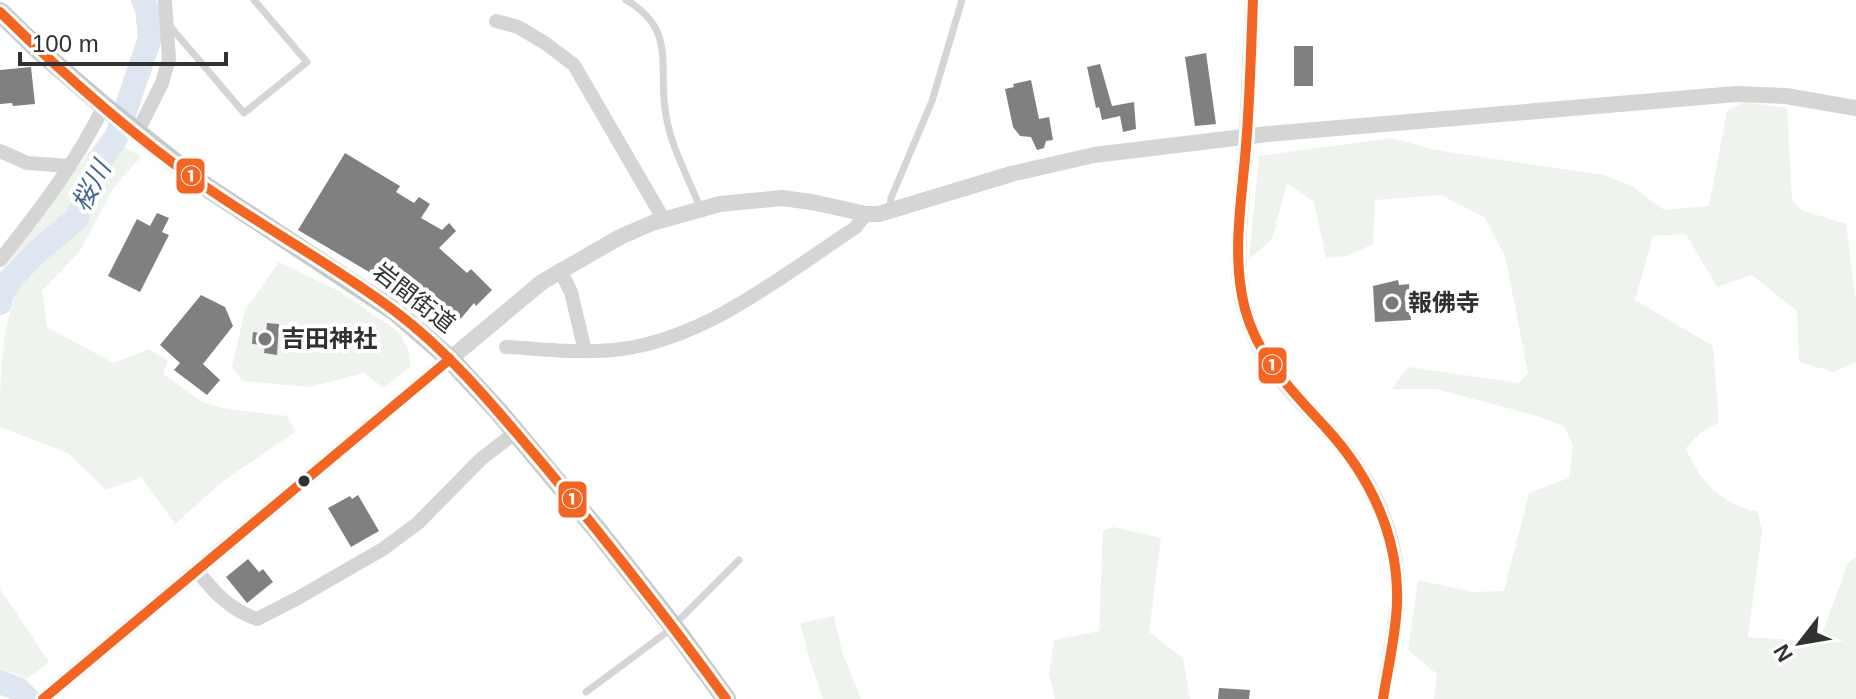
<svg xmlns="http://www.w3.org/2000/svg" width="1856" height="699" font-family="Arial,'Noto Sans JP',sans-serif">
	<rect width="100%" height="100%" fill="#fff"/>
	<path fill="#eff3ed" d="M1745,102L1787,108L1792,200L1801,210L1846,224L1856,302V362L1834,372L1799,362L1797,311L1752,275L1717,287L1686,234L1653,236L1635,300L1713,346L1719,422L1700,433L1686,448C1699,482 1723,505 1758,512L1762,531L1748,637L1819,642L1848,563L1856,556V699H1434L1437,674L1408,650L1418,580L1473,592L1504,591L1529,493L1569,478L1573,445L1564,426L1537,416L1436,389H1392L1408,367L1519,383L1528,373L1505,256L1484,217L1441,195L1375,200L1373,244L1347,256L1326,258L1314,202L1287,183L1272,239L1249,259L1259,156L1392,138L1435,150L1604,175L1632,186L1664,210L1709,206L1727,111Z
		M104,132L109,133C94,161 84,191 63,215C43,237 14,256 0,283V271Z
		M122,145L141,157L114,187L80,251L42,291L47,327L113,363L149,349L168,361L163,374L204,403L228,409L287,416L296,431L222,482L175,524L141,477L106,490L68,453L0,427C0,377 0,320 24,277C40,257 63,246 79,227C100,202 105,171 122,145Z
		M279,262L339,291L399,332L409,351L410,367L384,388L364,373L310,387L242,381L232,367L245,310Z
		M1113,527L1161,538L1149,632L1183,658L1190,699H1055L1049,674L1054,640L1099,631L1103,531Z
		M0,589L49,662L26,679L15,673L0,670Z
		M834,616L842,652L861,699H823L809,658L800,623Z"/>
	<g fill="none" stroke-linecap="round" stroke-linejoin="round">
		<path stroke="#dde6f1" stroke-width="24" d="M0,303L1,296L12,278L36,253L77,218L102,159L116,138L150,38L147,8L143,0
			M0,682L18,689L28,699"/>
	</g>
	<path fill="#808080" d="M1294,46H1313V86H1294Z
		M1206,53L1216,124L1195,126L1185,57Z
		M1100,64L1112,106L1134,102L1136,129L1123,132L1120,116L1102,120L1099,107L1096,108L1087,67Z
		M31,67L35,104L13,106L12,103L0,104V70Z
		M1031,80L1039,119L1049,117L1053,140L1046,141L1044,148L1037,150L1031,137L1020,136L1013,127L1005,89L1014,87L1013,84Z
		M345,153L400,186L396,192L414,203L419,197L430,204L421,218L442,230L449,223L456,231L439,248L467,273L471,269L492,290L476,306L474,303L458,322L456,320L451,325L443,321L406,297L408,295L298,230Z
		M157,213L169,218L162,232L169,235L140,292L108,276L137,219L150,226Z
		M1398,280L1399,285L1409,284L1411,320L1375,322L1373,286Z
		M201,295L225,307L233,326L203,364L220,380L207,395L174,370L180,363L160,345Z
		M267,323L279,324L277,355L264,353L265,345L252,344L253,332L266,334Z
		M358,495L379,531L351,547L328,508L350,496L352,499Z
		M248,559L259,572L263,569L273,582L247,603L226,577Z
		M1219,688L1250,690L1249,699H1218Z"/>
	<g fill="none" stroke-linecap="round" stroke-linejoin="round">
		<path stroke="#d5d5d5" stroke-width="7" d="M626,0C678,30 657,67 666,115C671,148 689,178 700,208
			M169,25L244,113L307,62L254,0
			M890,209L891,198L932,101L962,0
			M586,692L667,632L739,560"/>
		<path stroke="#d5d5d5" stroke-width="14" d="M496,21L518,27L545,43L574,65L664,220
			M137,133L162,83L169,59L165,0
			M0,151L27,163L70,166
			M0,260C39,211 76,163 104,106
			M560,270L571,292L585,351
			M506,347C544,349 584,354 622,349C709,337 784,274 855,228L866,214
			M197,571C215,593 229,609 257,619L298,598L383,549L418,523L481,459L516,432"/>
		<path stroke="#d5d5d5" stroke-width="16" d="M1253,0C1251,49 1249,97 1246,146C1242,193 1232,265 1245,309C1261,365 1288,388 1326,428C1371,476 1400,535 1397,603C1395,635 1388,667 1383,699
			M43,699L542,282L620,237L652,223L720,204L782,198L812,202L866,214H879L1011,174L1094,155L1268,134L1736,94L1786,96L1856,108"/>
		<path stroke="#c9c9c9" stroke-width="20" d="M0,12L40,51L104,106L202,184L396,312L450,359L499,412L598,531L673,626L726,699"/>
		<g stroke="#fff" stroke-width="16">
			<path id="bus-1" d="M1253,0C1251,49 1250,97 1246,146C1242,199 1231,256 1245,309C1258,358 1292,391 1326,428C1370,476 1399,536 1397,603C1396,635 1388,667 1383,699
				M0,12C63,74 131,134 203,185C266,229 335,266 396,312C454,356 500,414 547,469C609,544 669,620 726,699
				M43,699L450,359"/>
		</g>
		<use href="#bus-1" stroke="#f26522" stroke-width="10"/>
	</g>
	<g fill="#797979" stroke="#fff" stroke-width="3">
		<circle cx="1392" cy="303" r="8"/>
		<circle cx="265" cy="339" r="8"/>
	</g>
	<circle fill="#313131" stroke="#fff" stroke-width="3" cx="304" cy="481" r="7"/>
	<g text-anchor="middle" stroke-width="8" stroke-linejoin="round" paint-order="stroke">
		<g font-size="24" fill="#313131" stroke="#fff">
			<text transform="translate(414 298) rotate(38)" y="8">岩間街道</text>
		</g>
		<g font-size="24" font-weight="bold" fill="#313131" stroke="#fff" text-anchor="start">
			<text x="1408" y="311">報佛寺</text>
			<text x="281" y="347">吉田神社</text>
		</g>
		<g font-size="26" font-style="italic" fill="#436690" stroke="#fff">
			<text transform="translate(91 186) rotate(-62)" y="9">桜川</text>
		</g>
	</g>
	<g stroke="#fff" stroke-width="3">
		<rect x="175" y="157" width="31" height="38" rx="8" fill="#f26522"/>
		<rect x="1257" y="346" width="31" height="39" rx="8" fill="#f26522"/>
		<rect x="557" y="480" width="31" height="39" rx="8" fill="#f26522"/>
	</g>
	<g font-size="22" text-anchor="middle" font-weight="bold" fill="#fff">
		<text x="191" y="184">①</text>
		<text x="1272" y="373">①</text>
		<text x="572" y="507">①</text>
	</g>
	<g transform="translate(1800 643) rotate(239)" stroke="#ffffff" stroke-width="6" paint-order="stroke">
	<path d="M0-6L14 30L0 20L-14 30Z" fill="#313131"/>
	<text y="-12" font-size="22" font-weight="bold" text-anchor="middle" fill="#313131">N</text>
	</g>
	<path d="M20 52v12h206v-12" fill="none" stroke="#313131" stroke-width="4"/>
	<text x="32" y="52" font-size="24" fill="#313131" stroke="#ffffff" stroke-width="6" paint-order="stroke">100 m</text>
</svg>
